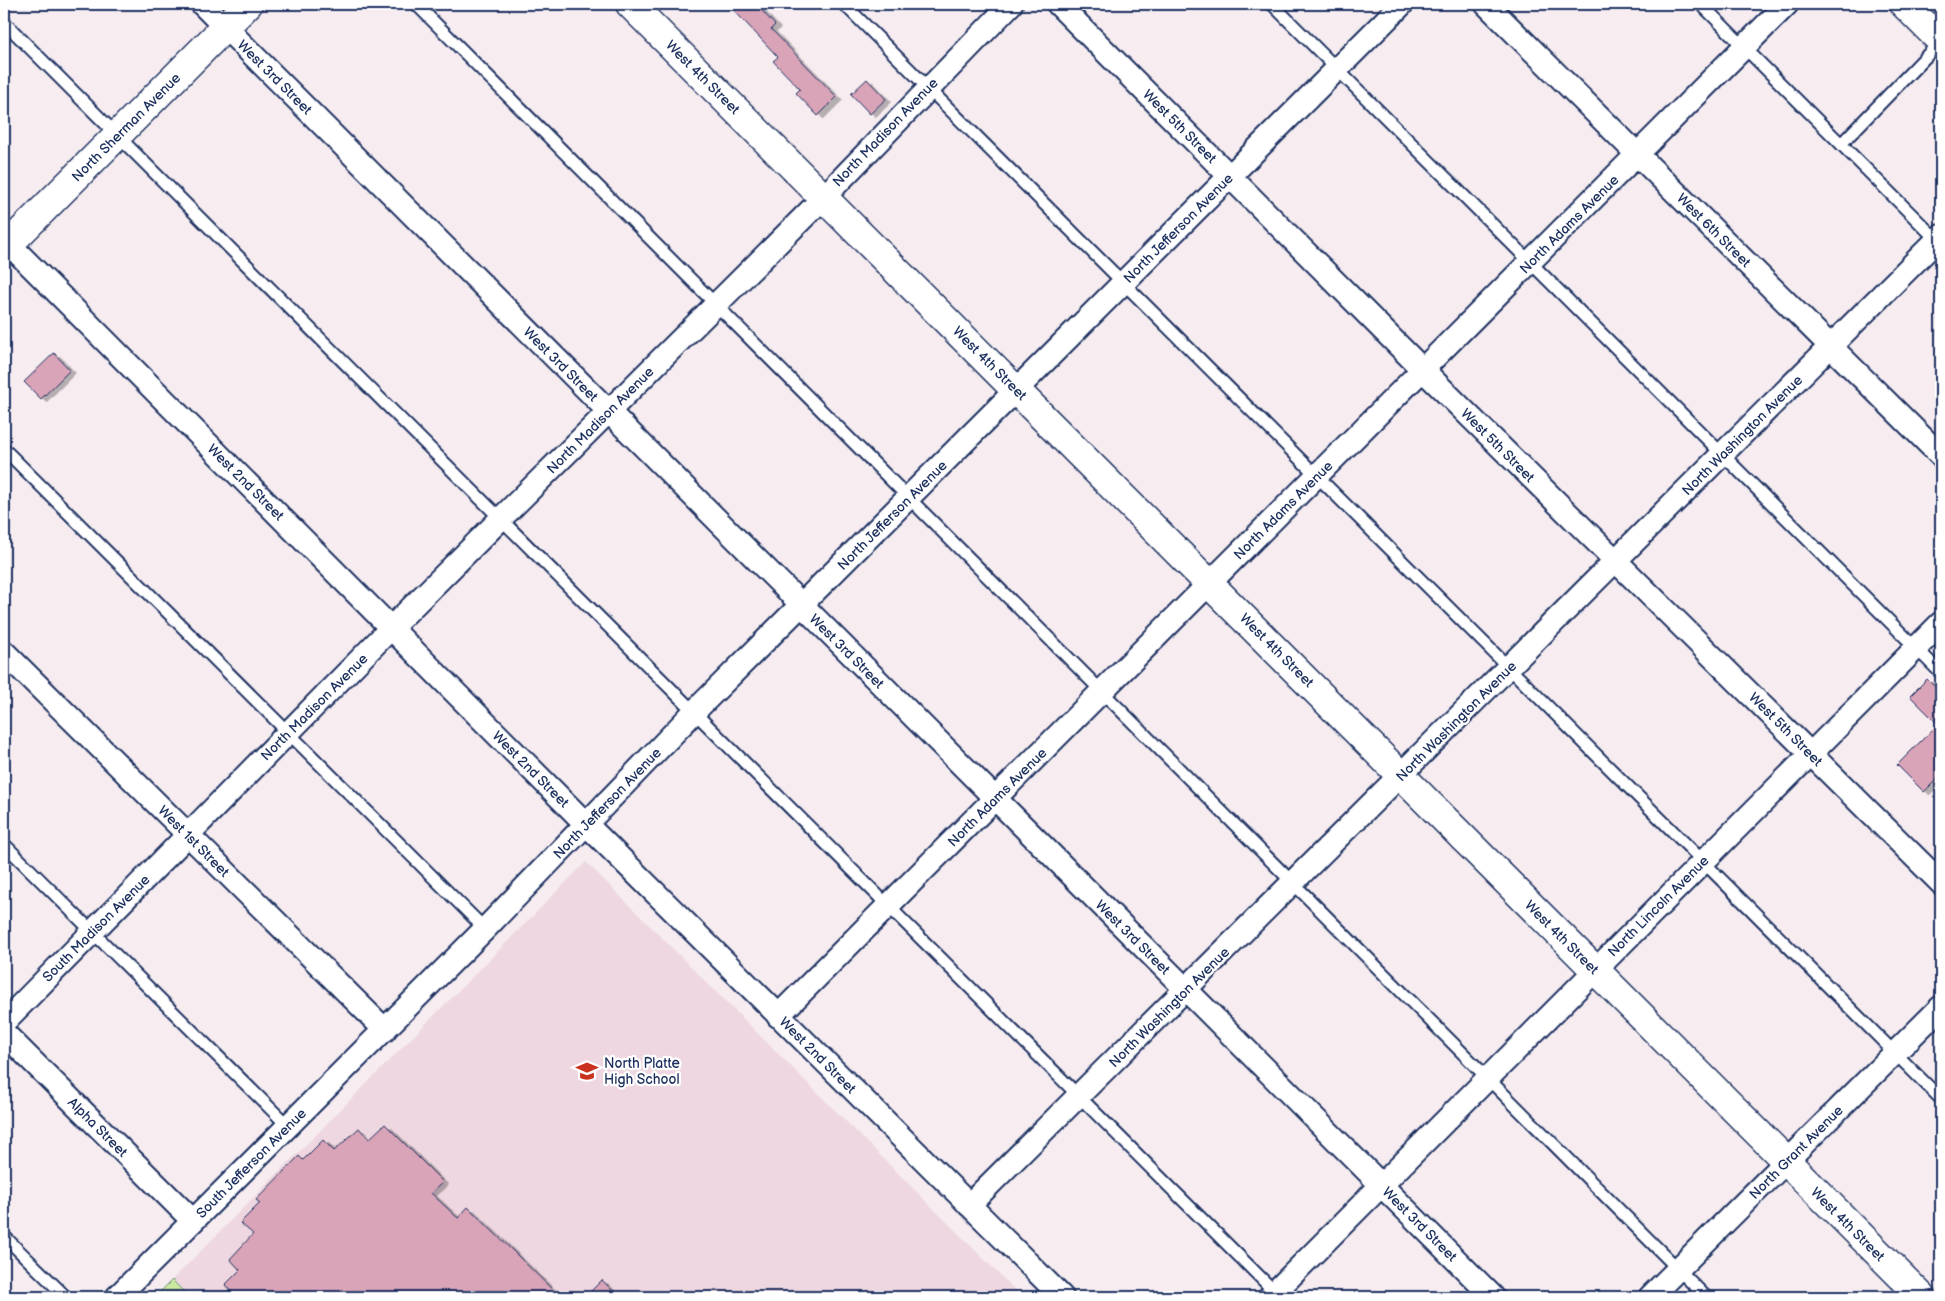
<svg xmlns="http://www.w3.org/2000/svg" width="1945" height="1301" font-family="'Balsamiq Sans',sans-serif">
	<defs>
		<filter id="shadow"><feDropShadow dx="5.5" dy="3" stdDeviation="0" flood-color="#0004"/></filter>
	</defs>
	<rect width="100%" height="100%" fill="#f7edf1"/>
	<filter id="ink" filterUnits="userSpaceOnUse"><feTurbulence type="fractalNoise" baseFrequency=".02" numOctaves="2"/><feDisplacementMap in="SourceGraphic" scale="10" xChannelSelector="R" yChannelSelector="G"/><feConvolveMatrix kernelMatrix="1 2 1 2 8 2 1 2 1" color-interpolation-filters="sRGB"/></filter>
	<g filter="url(#ink)">
		<path fill="#eed7e0" d="M586,862L1022,1297H155Z"/>
		<path fill="#cce9a0" stroke="#748c7f" d="M172,1280L189,1297H155Z"/>
		<path fill="#d9a3b8" stroke="#1b2f5e" filter="url(#shadow)" d="M728,4H756L775,25L771,29L837,97L818,116L796,93L800,89L773,61L778,57Z
			M867,79L886,99L870,114L851,94Z
			M54,353L70,370L41,399L24,382Z
			M1927,679L1941,693V775L1924,792L1897,765L1938,724L1910,696Z
			M385,1124L443,1182L431,1193L458,1218L468,1207L560,1297H236L225,1285L240,1270L230,1259L253,1234L240,1223L260,1203L256,1200L299,1156L303,1160L323,1140L334,1151L359,1128L369,1139Z
			M602,1280L619,1297H585Z"/>
		<g fill="none" stroke-linecap="round" stroke-linejoin="round">
			<g stroke="#1b2f5e" stroke-width="15">
				<path id="lane" d="M416,4L1706,1297
					M844,4L1941,1099
					M1272,4L1941,673
					M1701,4L1940,243
					M4,22C428,447 853,871 1278,1295
					M1841,144L1941,41
					M4,449L485,929
					M4,844L288,1126
					M4,1236L66,1297"/>
			</g>
			<g stroke="#1b2f5e" stroke-width="26">
				<path id="street" d="M202,4L1493,1297
					M1058,4L1423,370L1941,883
					M1486,4L1941,456
					M4,239L586,824L1062,1297
					M4,652L385,1030
					M778,1016L1787,4
					M4,1022L391,628L824,197L1011,4
					M4,1033L193,1221
					M969,1205L1941,236
					M117,1297L485,929L695,711L1402,4
					M1270,1297L1941,623
					M1650,1297L1941,1007"/>
			</g>
			<g stroke="#1b2f5e" stroke-width="31">
				<path id="secondary" d="M630,4L1922,1297
					M1904,4L1941,41
					M4,249L248,4"/>
			</g>
			<use href="#lane" stroke="#fff" stroke-width="11"/>
			<use href="#street" stroke="#fff" stroke-width="22"/>
			<use href="#secondary" stroke="#fff" stroke-width="28"/>
		</g>
	</g>
	<defs>
		<g id="school-bare" transform="scale(1.725)"><path d="M0-5L7-2L0 1L-7-2ZM-4 1L0 2.5L4 1V4Q0 6-4 4Z" fill="#c8321e" stroke="#fff" stroke-width="2.5" paint-order="stroke"/></g>
	</defs>
	<g fill-rule="evenodd">
		<use href="#school-bare" x="587" y="1071"/>
	</g>
	<g text-anchor="middle" stroke-width="4.5" stroke-linejoin="round" paint-order="stroke">
		<g font-size="14" fill="#1b2f5e" stroke="#fff">
			<text transform="translate(275 77) rotate(45)" y="5">West 3rd Street</text>
			<text transform="translate(703 77) rotate(45)" y="5">West 4th Street</text>
			<text transform="translate(1180 126) rotate(45)" y="5">West 5th Street</text>
			<text transform="translate(126 127) rotate(-45)" y="5">North Sherman Avenue</text>
			<text transform="translate(885 132) rotate(-46)" y="5">North Madison Avenue</text>
			<text transform="translate(1569 224) rotate(-45)" y="5">North Adams Avenue</text>
			<text transform="translate(1178 228) rotate(-45)" y="5">North Jefferson Avenue</text>
			<text transform="translate(1714 230) rotate(45)" y="5">West 6th Street</text>
			<text transform="translate(990 363) rotate(45)" y="5">West 4th Street</text>
			<text transform="translate(561 364) rotate(45)" y="5">West 3rd Street</text>
			<text transform="translate(600 420) rotate(-45)" y="5">North Madison Avenue</text>
			<text transform="translate(1742 435) rotate(-45)" y="5">North Washington Avenue</text>
			<text transform="translate(1498 445) rotate(45)" y="5">West 5th Street</text>
			<text transform="translate(246 482) rotate(45)" y="5">West 2nd Street</text>
			<text transform="translate(1283 510) rotate(-45)" y="5">North Adams Avenue</text>
			<text transform="translate(892 515) rotate(-45)" y="5">North Jefferson Avenue</text>
			<text transform="translate(1277 650) rotate(45)" y="5">West 4th Street</text>
			<text transform="translate(847 651) rotate(45)" y="5">West 3rd Street</text>
			<text transform="translate(314 707) rotate(-45)" y="5">North Madison Avenue</text>
			<text transform="translate(1456 721) rotate(-45)" y="5">North Washington Avenue</text>
			<text transform="translate(1786 729) rotate(45)" y="5">West 5th Street</text>
			<text transform="translate(531 769) rotate(45)" y="5">West 2nd Street</text>
			<text transform="translate(997 797) rotate(-45)" y="5">North Adams Avenue</text>
			<text transform="translate(607 803) rotate(-46)" y="5">North Jefferson Avenue</text>
			<text transform="translate(194 841) rotate(45)" y="5">West 1st Street</text>
			<text transform="translate(1658 906) rotate(-45)" y="5">North Lincoln Avenue</text>
			<text transform="translate(96 928) rotate(-45)" y="5">South Madison Avenue</text>
			<text transform="translate(1133 937) rotate(45)" y="5">West 3rd Street</text>
			<text transform="translate(1562 937) rotate(45)" y="5">West 4th Street</text>
			<text transform="translate(1169 1007) rotate(-45)" y="5">North Washington Avenue</text>
			<text transform="translate(818 1055) rotate(45)" y="5">West 2nd Street</text>
			<text transform="translate(98 1127) rotate(45)" y="5">Alpha Street</text>
			<text transform="translate(1796 1152) rotate(-45)" y="5">North Grant Avenue</text>
			<text transform="translate(251 1163) rotate(-45)" y="5">South Jefferson Avenue</text>
			<text transform="translate(1420 1224) rotate(45)" y="5">West 3rd Street</text>
			<text transform="translate(1848 1224) rotate(45)" y="5">West 4th Street</text>
		</g>
		<g font-size="14" fill="#1b2f5e" stroke="#fff" text-anchor="start">
			<text x="604" y="1068">North Platte<tspan x="604" dy="16">High School</tspan></text>
		</g>
	</g>
	<rect width="1945" height="1301" fill="none" stroke="#fff" stroke-width="20"/>
	<rect x="10" y="10" width="1925" height="1281" fill="none" stroke="#1b2f5e" stroke-width="2" filter="url(#ink)"/>
</svg>
